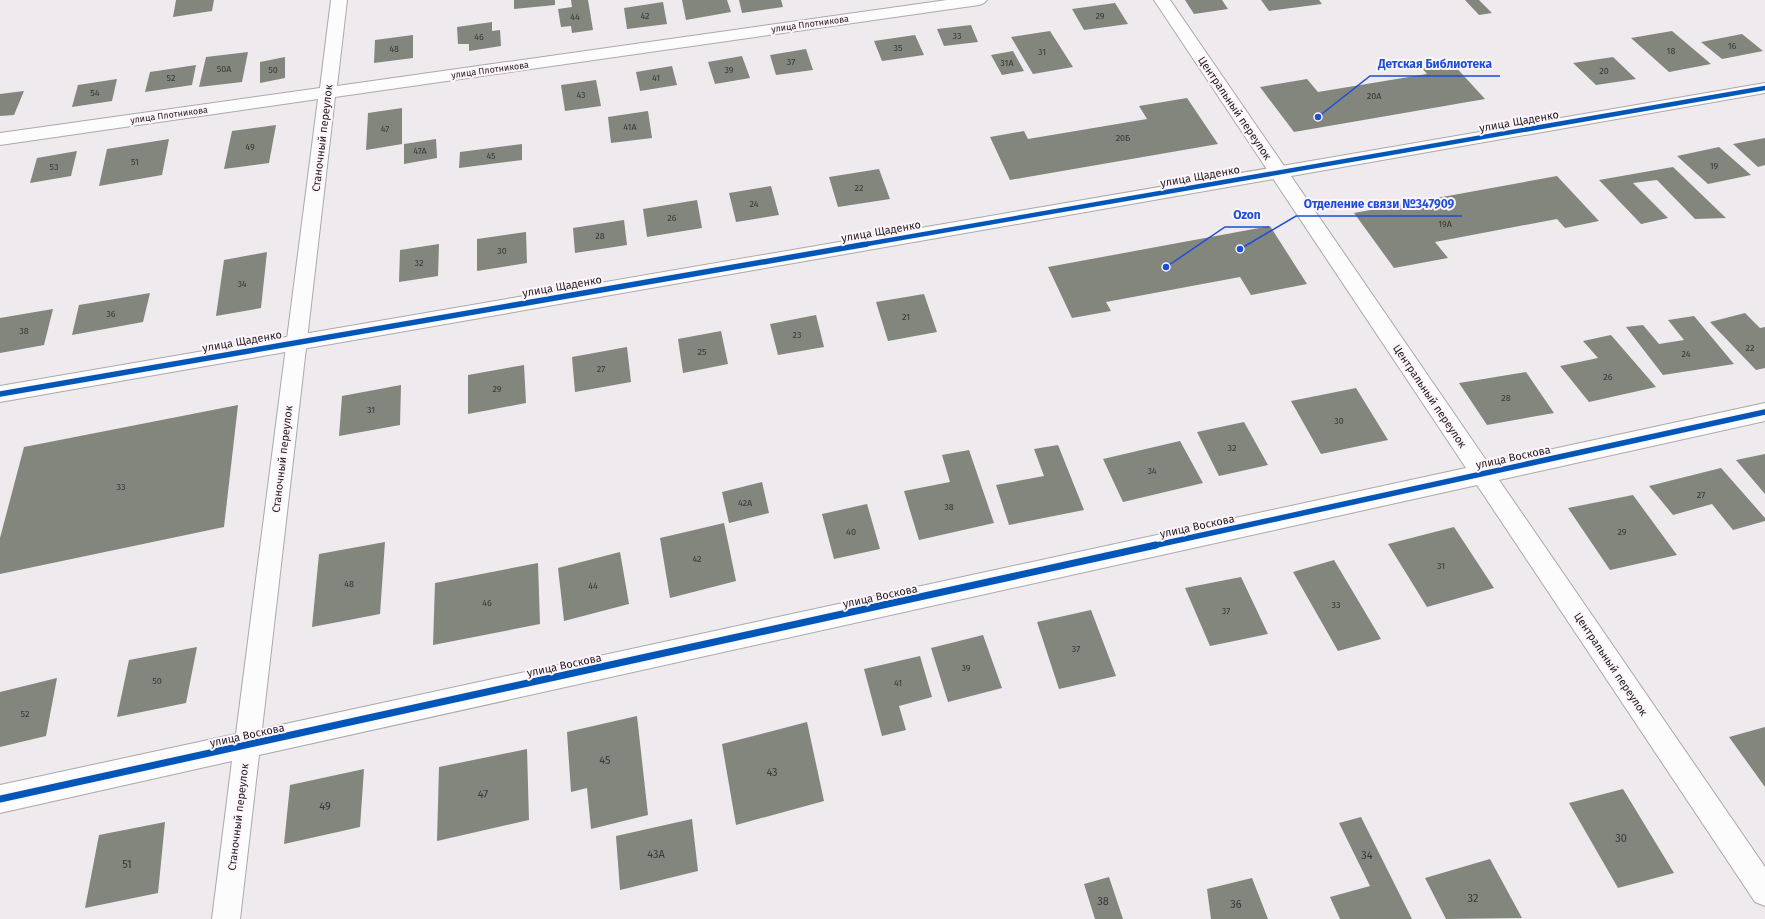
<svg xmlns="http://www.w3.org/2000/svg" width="1765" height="919" font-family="'Fira Sans',sans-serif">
	<rect width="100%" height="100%" fill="#eeeaed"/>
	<path fill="#82867d" d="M176,0H214L212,11L173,17Z
		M514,0H555V5L514,9Z
		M571,0H588L593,30L572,33L571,26L561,27L558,9L572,7Z
		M682,0H727L731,12L686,20Z
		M739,0H781L783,7L742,13Z
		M1185,0H1222L1228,9L1194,14Z
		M1261,0H1319L1322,4L1269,11Z
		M1465,0H1479L1492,13L1479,15Z
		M663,2L667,24L627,29L624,8Z
		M1115,3L1128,24L1084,30L1072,9Z
		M492,22V31L500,30L501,46L469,51V44H458L457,27Z
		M971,25L978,42L944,46L937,29Z
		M1050,31L1073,67L1033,74L1011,37Z
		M1672,31L1711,64L1669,72L1631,38Z
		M1742,34L1763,51L1722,59L1701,42Z
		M413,35V58L374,63L375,40Z
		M915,35L924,55L882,61L874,41Z
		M806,49L813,70L776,75L770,55Z
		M1013,51L1024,71L1002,75L991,55Z
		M248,52L242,82L199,87L206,57Z
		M742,56L750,78L715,84L708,62Z
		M285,57V78L260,83V62Z
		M1613,57L1636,79L1596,85L1573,63Z
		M1452,63L1485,99L1294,132L1260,87L1307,79L1318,92L1427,74L1422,68Z
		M196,65L192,85L145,92L150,72Z
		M672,66L677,85L640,91L636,72Z
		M117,79L112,101L72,107L78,85Z
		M596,80L601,106L565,111L561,85Z
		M24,91L14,115L0,116V94Z
		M1187,98L1218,144L1010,180L990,137L1024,131L1028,139L1147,119L1139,106Z
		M402,108V144L366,150L368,113Z
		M648,111L652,138L611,143L608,117Z
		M276,125L269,163L224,169L232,131Z
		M1765,138V165L1758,167L1733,144Z
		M169,139L162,175L99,186L107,149Z
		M436,139L437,158L404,164V144Z
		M522,144V160L459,168L460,152Z
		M1719,147L1751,175L1708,184L1677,156Z
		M77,151L71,176L30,183L37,158Z
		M1673,167L1726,218L1695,219L1657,180L1633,183L1668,218L1641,224L1599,180Z
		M879,169L890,199L838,207L829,177Z
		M1557,176L1599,221L1565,228L1557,219L1435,242L1448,258L1394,268L1354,213Z
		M771,186L779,215L736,222L729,193Z
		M697,200L702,228L647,237L643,209Z
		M624,220L627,245L575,253L573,228Z
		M1270,226L1307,284L1251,295L1240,277L1106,302L1111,311L1072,318L1048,267Z
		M526,232L527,263L477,271V239Z
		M439,244L438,276L399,282L400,250Z
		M267,252L261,308L216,316L224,260Z
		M150,293L143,322L72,335L79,305Z
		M924,294L937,332L888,341L876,302Z
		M53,309L44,345L0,353V318Z
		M1745,313L1760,328L1765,327V368L1756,370L1710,322Z
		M816,315L824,347L778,355L770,324Z
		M1694,316L1734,364L1663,375L1626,327L1643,325L1659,344L1684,340L1668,320Z
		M721,331L728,364L683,373L678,339Z
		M1611,335L1656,387L1589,402L1560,366L1598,358L1583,341Z
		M627,347L631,382L575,392L572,357Z
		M524,365L526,403L468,414V375Z
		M1526,372L1554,413L1487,425L1459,383Z
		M401,385L400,425L339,436L342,396Z
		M1356,388L1388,440L1321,454L1291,401Z
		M238,405L224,527L0,574V538L24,447Z
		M1244,422L1268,465L1219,476L1197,432Z
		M1180,441L1203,483L1123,502L1103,459Z
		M1058,445L1084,510L1009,525L996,485L1044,476L1034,449Z
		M969,450L994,523L919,540L904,491L950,482L942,455Z
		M1765,454V494L1736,460Z
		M1721,468L1765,518V521L1733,530L1712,504L1673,515L1649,486Z
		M762,482L769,513L729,523L722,492Z
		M1633,495L1677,555L1610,570L1568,508Z
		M867,504L880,549L834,559L822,514Z
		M724,523L736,581L670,598L660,538Z
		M1454,527L1494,588L1427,607L1388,544Z
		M385,542L380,614L312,627L319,554Z
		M620,552L629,604L564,621L558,568Z
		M1334,560L1381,639L1338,651L1293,572Z
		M538,563L540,624L433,645L435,583Z
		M1241,577L1268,634L1210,646L1185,588Z
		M1091,610L1116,676L1059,689L1037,622Z
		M983,635L1002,688L948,702L931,648Z
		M197,647L186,703L117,717L129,660Z
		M920,656L932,697L899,706L906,730L882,736L864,669Z
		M57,678L46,736L0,747V692Z
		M637,716L648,815L591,829L587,788L571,792L567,732Z
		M807,722L824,801L736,825L722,744Z
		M1765,727V787L1729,737Z
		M527,749L529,820L437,841L439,767Z
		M364,769L360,827L284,844L290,785Z
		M1623,789L1674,873L1618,888L1569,803Z
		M1361,817L1412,919H1340L1330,897L1370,886L1339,823Z
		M692,819L698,871L620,890L616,836Z
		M165,822L158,893L85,908L99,835Z
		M1490,859L1522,918L1446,919L1425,878Z
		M1109,877L1123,919H1095L1084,884Z
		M1252,878L1268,919H1211L1207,889Z"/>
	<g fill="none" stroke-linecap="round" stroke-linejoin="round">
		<g stroke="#aba8aa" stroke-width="2">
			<path id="minor" d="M331,0H347L337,86L947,0H987L984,3L979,5L335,97L262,729L1466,468L1154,0H1170L1488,463L1765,403V421L1499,480L1765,867V906L1755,902L1477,485L259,755L240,919H212L232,761L0,813V785L236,734L318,99L0,145V133L320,88Z"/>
		</g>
		<g stroke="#aba8aa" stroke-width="2">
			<path id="tertiary" d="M1765,83V93L0,402V386Z"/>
		</g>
		<use href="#minor" fill="#fcfcfc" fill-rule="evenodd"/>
		<use href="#tertiary" fill="#fcfcfc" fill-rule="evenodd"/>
		<g stroke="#fef5fc" stroke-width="6">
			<path id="cycleway-far2" d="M861,245L1765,88"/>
		</g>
		<g stroke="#fef5fc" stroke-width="8">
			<path id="cycleway-far1" d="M0,394L867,244
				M1152,546L1765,412"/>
		</g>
		<g stroke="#fef5fc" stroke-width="10">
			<path id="cycleway" d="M0,799L1156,545"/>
		</g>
		<use href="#cycleway-far2" stroke="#0057b8" stroke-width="4.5"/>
		<use href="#cycleway-far1" stroke="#0057b8" stroke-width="5.5"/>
		<use href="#cycleway" stroke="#0057b8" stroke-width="7"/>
	</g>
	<g text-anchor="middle" stroke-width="4" stroke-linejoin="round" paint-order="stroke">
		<g font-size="9" fill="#393837">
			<text x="645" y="19">42</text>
			<text x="1100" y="19">29</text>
			<text x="575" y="20">44</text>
			<text x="957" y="39">33</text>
			<text x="479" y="40">46</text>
			<text x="1732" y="49">16</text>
			<text x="898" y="51">35</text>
			<text x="394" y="52">48</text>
			<text x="1671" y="54">18</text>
			<text x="1042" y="55">31</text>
			<text x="791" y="65">37</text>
			<text x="1007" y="66">31А</text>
			<text x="224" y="72">50А</text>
			<text x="273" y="73">50</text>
			<text x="729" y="73">39</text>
			<text x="1604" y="74">20</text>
			<text x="171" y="81">52</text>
			<text x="656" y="81">41</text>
			<text x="95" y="96">54</text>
			<text x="581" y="98">43</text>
			<text x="1374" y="99">20А</text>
			<text x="630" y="130">41А</text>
			<text x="385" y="132">47</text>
			<text x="1123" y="141">20Б</text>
			<text x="250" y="150">49</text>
			<text x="420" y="154">47А</text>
			<text x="491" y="159">45</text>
			<text x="135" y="165">51</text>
			<text x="1714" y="169">19</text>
			<text x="54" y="170">53</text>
			<text x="859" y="191">22</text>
			<text x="754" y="207">24</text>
			<text x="672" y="221">26</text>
			<text x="1445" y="227">19А</text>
			<text x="600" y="239">28</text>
			<text x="502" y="254">30</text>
			<text x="419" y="266">32</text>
			<text x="242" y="287">34</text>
			<text x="111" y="317">36</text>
			<text x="906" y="320">21</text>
			<text x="24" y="334">38</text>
			<text x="797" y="338">23</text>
			<text x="1750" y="351">22</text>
			<text x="702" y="355">25</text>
			<text x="1686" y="357">24</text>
			<text x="601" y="372">27</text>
			<text x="1608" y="380">26</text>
			<text x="497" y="392">29</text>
			<text x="1506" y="401">28</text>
			<text x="371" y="413">31</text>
			<text x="1339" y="424">30</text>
			<text x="1232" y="451">32</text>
			<text x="1152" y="474">34</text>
			<text x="121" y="490">33</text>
			<text x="1701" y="498">27</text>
			<text x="745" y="506">42А</text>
			<text x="949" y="510">38</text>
			<text x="851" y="535">40</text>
			<text x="1622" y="535">29</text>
			<text x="697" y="562">42</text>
			<text x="1441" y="569">31</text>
			<text x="349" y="587">48</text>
			<text x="593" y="589">44</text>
			<text x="487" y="606">46</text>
			<text x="1336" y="608">33</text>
			<text x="1226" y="614">37</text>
			<text x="1076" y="652">37</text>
			<text x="966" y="671">39</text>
			<text x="157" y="684">50</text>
			<text x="898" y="686">41</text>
			<text x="25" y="717">52</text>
		</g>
		<g font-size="9" fill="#211e20" stroke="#fef5fc">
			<text transform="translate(810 24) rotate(-8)" y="3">улица Плотникова</text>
			<text transform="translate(490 70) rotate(-8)" y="3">улица Плотникова</text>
			<text transform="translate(169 115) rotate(-8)" y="3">улица Плотникова</text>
		</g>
		<g font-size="11" fill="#211e20" stroke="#fef5fc">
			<text transform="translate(1235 108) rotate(56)" y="4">Центральный переулок</text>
			<text transform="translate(1519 121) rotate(-10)" y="4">улица Щаденко</text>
			<text transform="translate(322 138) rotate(-83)" y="4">Станочный переулок</text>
			<text transform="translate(1200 176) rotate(-10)" y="4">улица Щаденко</text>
			<text transform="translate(881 231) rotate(-10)" y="4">улица Щаденко</text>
			<text transform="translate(562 286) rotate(-10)" y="4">улица Щаденко</text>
			<text transform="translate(242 341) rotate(-10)" y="4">улица Щаденко</text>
			<text transform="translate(1430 396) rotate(56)" y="4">Центральный переулок</text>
			<text transform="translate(1513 457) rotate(-12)" y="4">улица Воскова</text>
			<text transform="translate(282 459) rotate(-83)" y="4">Станочный переулок</text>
			<text transform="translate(1197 526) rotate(-12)" y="4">улица Воскова</text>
			<text transform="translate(880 596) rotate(-12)" y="4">улица Воскова</text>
			<text transform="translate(1611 664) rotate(56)" y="4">Центральный переулок</text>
			<text transform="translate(564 665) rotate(-12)" y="4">улица Воскова</text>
			<text transform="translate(247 735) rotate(-12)" y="4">улица Воскова</text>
			<text transform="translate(238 817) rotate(-83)" y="4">Станочный переулок</text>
		</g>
		<g font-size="11" fill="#393837">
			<text x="605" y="764">45</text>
			<text x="772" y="776">43</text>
			<text x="483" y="798">47</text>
			<text x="325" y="810">49</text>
			<text x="1621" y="842">30</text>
			<text x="656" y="858">43А</text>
			<text x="1367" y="859">34</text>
			<text x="127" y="868">51</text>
			<text x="1473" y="902">32</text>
			<text x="1103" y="905">38</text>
			<text x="1236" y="908">36</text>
		</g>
	</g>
	<path fill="none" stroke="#1d4ed8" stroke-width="1.5" d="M1318 117L1370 76H1500M1240 249L1296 216H1462M1166 267L1225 227H1269"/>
	<g fill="#1d4ed8" stroke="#fef5fc" stroke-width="1.5">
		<circle cx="1318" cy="117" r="4"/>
		<circle cx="1240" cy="249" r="4"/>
		<circle cx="1166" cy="267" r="4"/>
	</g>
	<g font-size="12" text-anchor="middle" font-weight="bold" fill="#1d4ed8" stroke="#fef5fc" stroke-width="4" stroke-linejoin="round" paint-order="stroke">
		<text x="1435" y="68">Детская Библиотека</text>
		<text x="1379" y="208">Отделение связи №347909</text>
		<text x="1247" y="219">Ozon</text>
	</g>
</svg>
